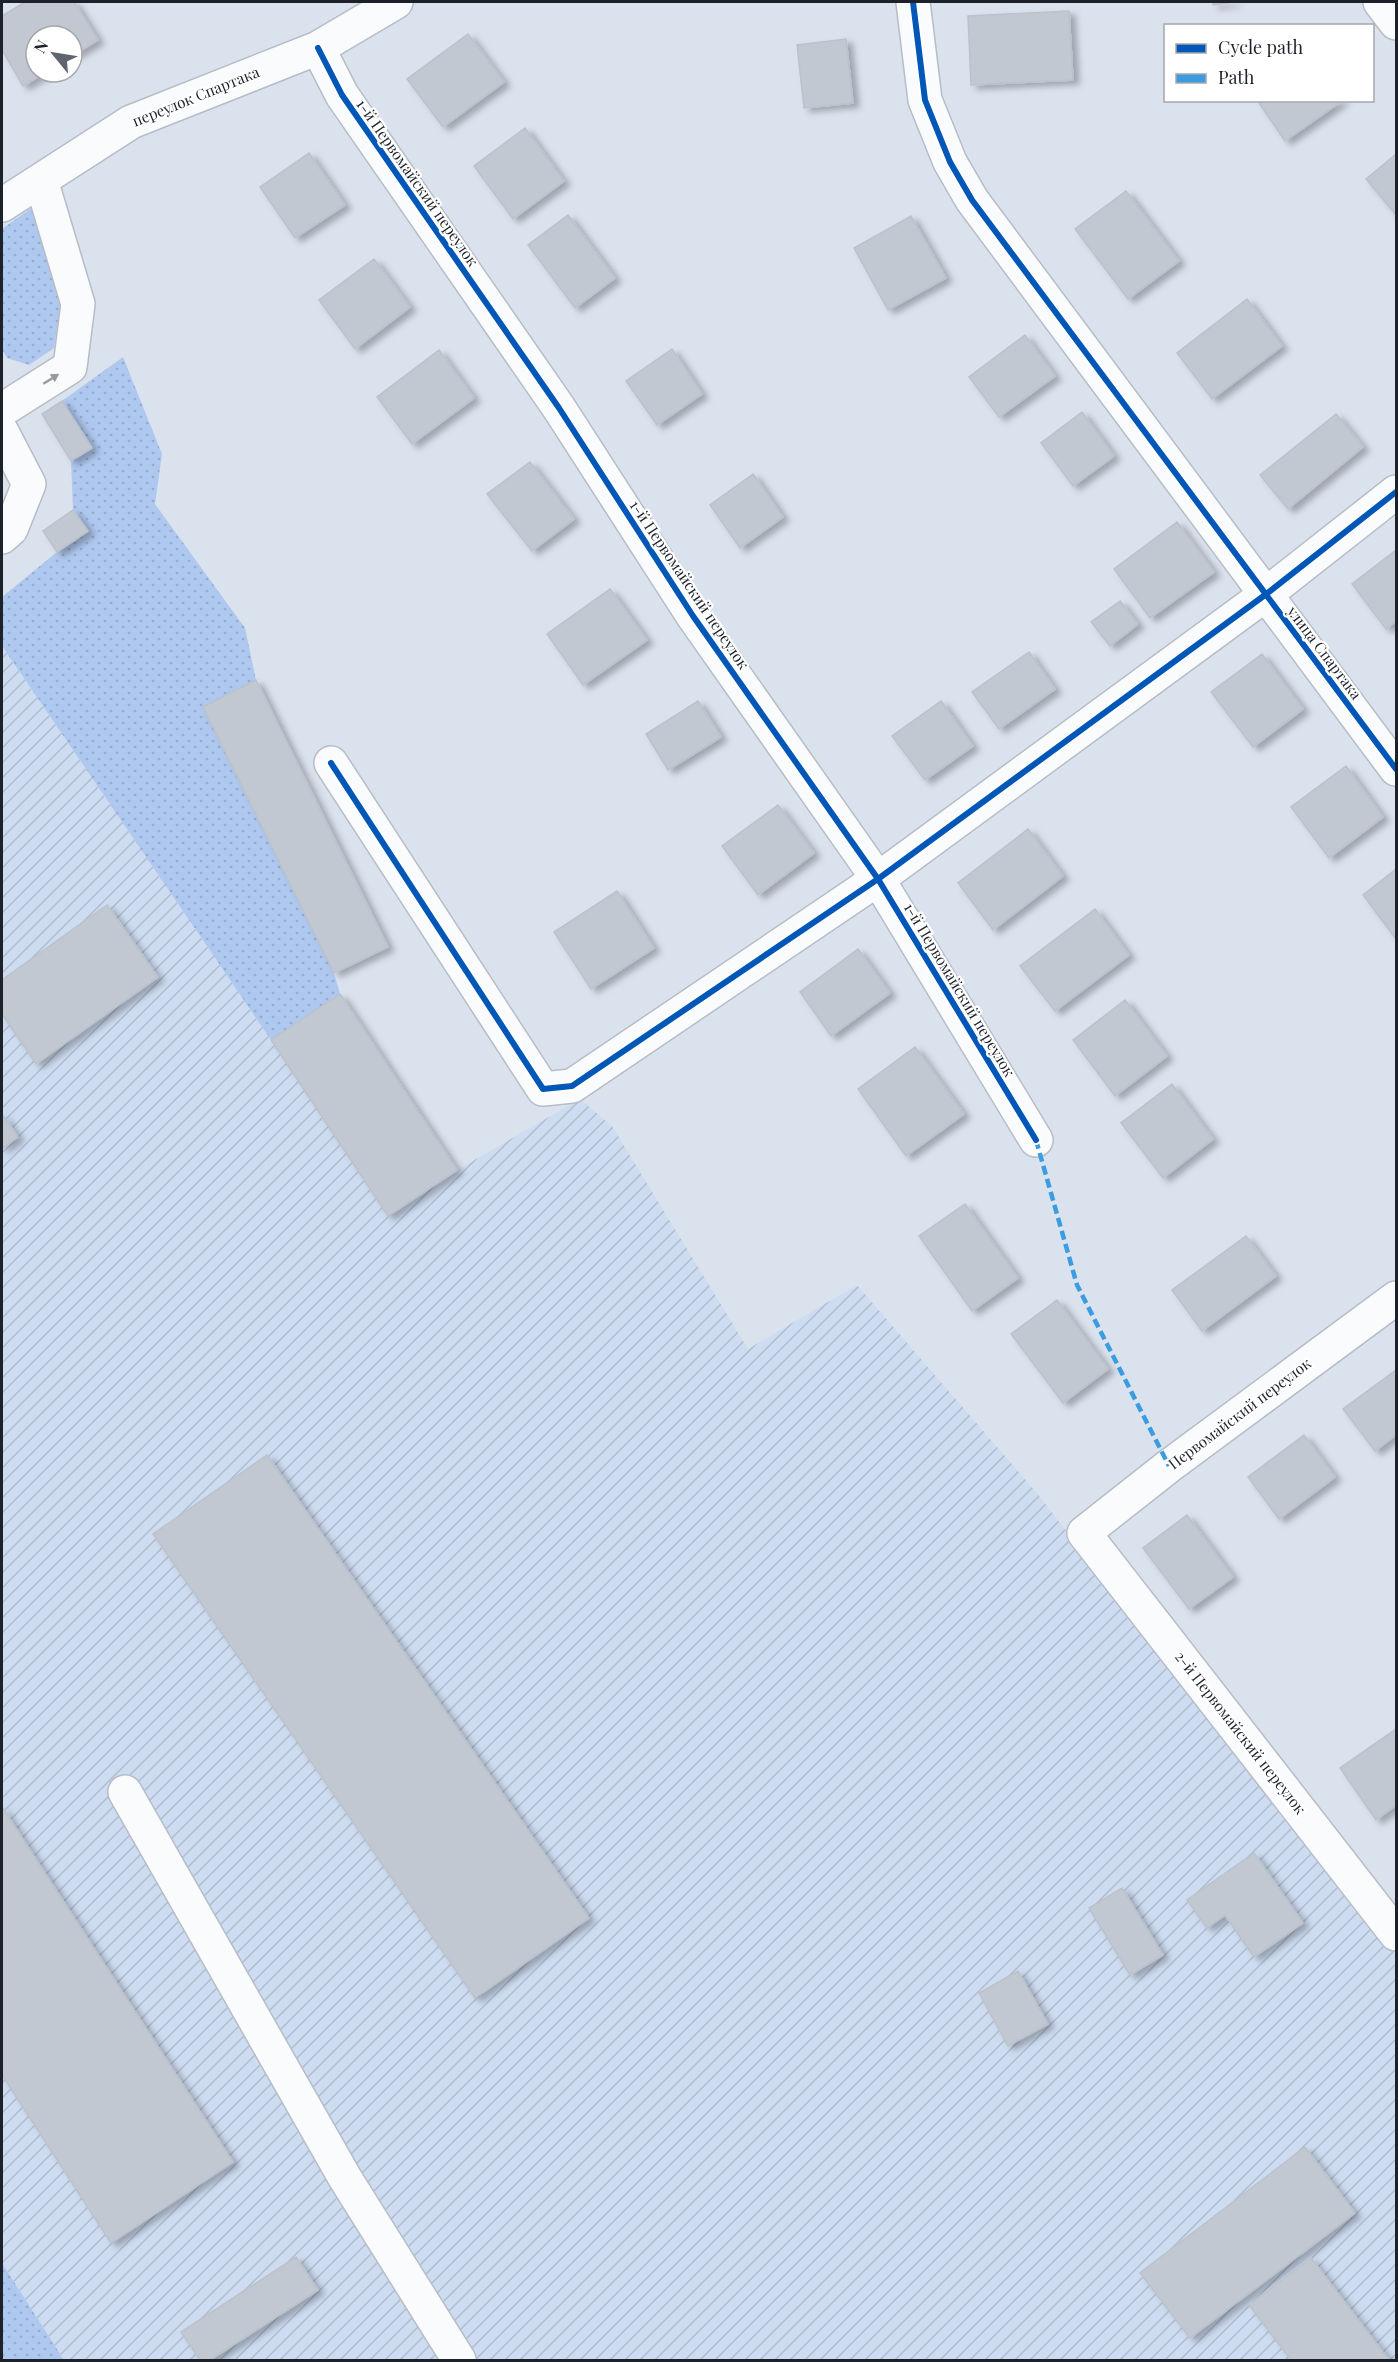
<svg xmlns="http://www.w3.org/2000/svg" width="1398" height="2362" font-family="'Playfair Display',serif">
	<defs>
		<pattern id="industrial-furrows" width="10" height="10" patternUnits="userSpaceOnUse" patternTransform="scale(1.5)"><rect width="10" height="10" fill="#cedcf1"/><path d="M-1 1l2-2M0 10L10 0M9 11l2-2" fill="none" stroke="#b0bccf"/></pattern>
		<pattern id="grass-dots" width="8" height="8" patternUnits="userSpaceOnUse" patternTransform="scale(1.5)"><rect width="8" height="8" fill="#afc8ef"/><path d="M2 2h.1M6 6h.1" fill="none" stroke="#96accd" stroke-width="1.8" stroke-linecap="round"/></pattern>
		<filter id="shadow"><feDropShadow dx="6" dy="4" stdDeviation="3" flood-color="#0004"/></filter>
	</defs>
	<rect width="100%" height="100%" fill="#dae2ee"/>
	<path fill="url(#industrial-furrows)" d="M2,646L271,1040L388,1216L457,1170L580,1099L612,1126L748,1349L857,1285L1036,1492L1396,1955V2360H64L2,2263Z"/>
	<path fill="url(#grass-dots)" d="M34,206L61,302L54,348L29,365L7,358L2,349V229Z
		M123,357L162,454L155,504L245,628L256,680L203,707L334,973L340,994L271,1040L2,646V597L57,552L87,531L73,510L71,461L92,447L62,401Z
		M2,2263L64,2360H2Z"/>
	<path fill="#c1c8d2" stroke="#bcc2cb" stroke-width="1.5" filter="url(#shadow)" d="M25,2H74L98,40L72,56V36H36V72H46L23,86L2,50V16Z
		M1213,2H1235L1213,5Z
		M1069,11L1073,80L971,85L968,16Z
		M468,34L504,82L443,127L407,79Z
		M846,39L853,103L804,108L797,45Z
		M1257,100H1343L1285,141Z
		M525,128L564,181L513,219L474,166Z
		M309,153L345,205L295,238L260,187Z
		M1396,154V215L1366,179Z
		M1126,191L1179,261L1128,299L1075,229Z
		M568,215L615,278L575,308L528,245Z
		M911,216L946,278L888,310L854,248Z
		M374,259L410,307L355,349L319,300Z
		M1247,299L1282,346L1212,399L1177,353Z
		M1025,335L1055,376L999,417L969,377Z
		M672,349L702,394L657,425L626,381Z
		M439,350L474,398L412,444L377,397Z
		M62,401L92,448L71,461L42,414Z
		M1082,412L1114,456L1073,486L1041,443Z
		M1336,414L1363,447L1288,509L1260,475Z
		M530,462L574,519L532,551L487,494Z
		M753,474L783,517L740,548L710,505Z
		M73,510L88,531L57,552L43,531Z
		M1177,522L1214,572L1150,618L1114,569Z
		M1396,550V621L1386,629L1352,584Z
		M610,589L647,640L583,685L547,634Z
		M1120,601L1138,624L1110,646L1091,622Z
		M1029,652L1055,689L999,729L972,692Z
		M1262,654L1303,709L1253,747L1211,692Z
		M256,680L388,947L334,973L203,707Z
		M698,701L721,737L668,770L646,734Z
		M941,701L973,746L925,780L892,736Z
		M1346,766L1383,817L1329,858L1291,807Z
		M778,805L814,853L758,895L722,846Z
		M1028,829L1063,876L993,930L958,883Z
		M1396,869V939L1363,895Z
		M617,891L654,948L591,989L554,932Z
		M107,905L158,977L36,1064L2,1014V980Z
		M1095,909L1129,955L1055,1011L1020,966Z
		M858,949L890,993L831,1036L800,992Z
		M340,994L457,1170L388,1216L271,1040Z
		M1125,1000L1167,1056L1115,1096L1073,1040Z
		M915,1047L964,1114L906,1156L858,1089Z
		M1172,1084L1213,1139L1163,1178L1121,1123Z
		M2,1114L18,1137L2,1149Z
		M965,1204L1018,1278L972,1311L919,1236Z
		M1246,1236L1276,1276L1202,1331L1172,1290Z
		M1057,1300L1108,1369L1063,1403L1011,1334Z
		M1396,1370V1435L1375,1451L1343,1409Z
		M1304,1435L1335,1477L1279,1519L1248,1477Z
		M267,1455L589,1918L475,1998L153,1534Z
		M1187,1515L1233,1577L1189,1609L1143,1548Z
		M1396,1729V1805L1376,1820L1340,1768Z
		M2,1807L233,2162L111,2243L2,2075Z
		M1254,1853L1303,1923L1254,1957L1225,1915L1207,1928L1187,1900Z
		M1122,1888L1163,1955L1130,1975L1089,1908Z
		M1018,1971L1048,2024L1008,2046L979,1993Z
		M1305,2147L1355,2213L1190,2338L1140,2273Z
		M296,2257L318,2290L210,2360H200L181,2332Z
		M1311,2258L1389,2360H1291L1249,2305Z"/>
	<g fill="none" stroke-linecap="round" stroke-linejoin="round">
		<g stroke="#b7bdc6" stroke-width="36">
			<path id="minor" d="M913,2L925,100L950,162L972,200L1396,769
				M1380,2L1396,23
				M318,48L342,95L559,408L693,616L878,879L1036,1140
				M2,205L131,122L318,48L396,2
				M2,410L70,367L78,304L41,180
				M2,432L29,484L11,529L2,537
				M331,763L543,1089L572,1086L878,879L1265,595L1396,492
				M1396,1298L1169,1466L1084,1533L1396,1934
				M125,1792L345,2178L459,2360"/>
		</g>
		<use href="#minor" stroke="#f9fbfc" stroke-width="33"/>
		<path stroke="#3c9ce1" stroke-width="4.5" stroke-dasharray="9 4.5" stroke-linecap="butt" d="M1036,1140L1077,1285L1169,1466"/>
		<g stroke="#fff" stroke-width="10">
			<path id="cycleway" d="M913,2L925,100L950,162L972,200L1396,769
				M318,48L342,95L559,408L693,616L878,879L1036,1140
				M331,763L543,1089L572,1086L878,879L1265,595L1396,492"/>
		</g>
		<use href="#cycleway" stroke="#0057b8" stroke-width="6"/>
	</g>
	<defs><path id="oneway-solid" d="M-6-.8H1V-3.2L6.5 0L1 3.2V.8H-6Z" transform="scale(1.5)"/></defs>
	<use fill="#96999e" href="#oneway-solid" transform="translate(51 379) rotate(-32)"/>
	<g text-anchor="middle" stroke-width="4.5" stroke-linejoin="round" paint-order="stroke">
		<g font-size="15" fill="#1d222a" stroke="#fff">
			<text transform="translate(196 97) rotate(-22)" y="5">переулок Спартака</text>
			<text transform="translate(417 183) rotate(55)" y="5">1-й Первомайский переулок</text>
			<text transform="translate(689 585) rotate(56)" y="5">1-й Первомайский переулок</text>
			<text transform="translate(1324 653) rotate(53)" y="5">улица Спартака</text>
			<text transform="translate(959 990) rotate(59)" y="5">1-й Первомайский переулок</text>
			<text transform="translate(1240 1414) rotate(-37)" y="5">Первомайский переулок</text>
			<text transform="translate(1240 1733) rotate(52)" y="5">2-й Первомайский переулок</text>
		</g>
	</g>
	<rect width="1398" height="2362" fill="none" stroke="#1d222a" stroke-width="6"/>
	<rect x="1164" y="24" width="210" height="78" fill="#ffffff" stroke="#a5a7aa" stroke-width="1.5"/>
	<rect x="1176" y="44" width="30" height="9" fill="#0057b8" stroke="#a5a7aa" stroke-width="1.5"/>
	<text x="1218" y="54" font-size="18" fill="#1d222a">Cycle path</text>
	<rect x="1176" y="74" width="30" height="9" fill="#3c9ce1" stroke="#a5a7aa" stroke-width="1.5"/>
	<text x="1218" y="84" font-size="18" fill="#1d222a">Path</text>
	<g transform="translate(54 54) rotate(300)"><circle r="28" fill="#ffffff" stroke="#a5a7aa" stroke-width="1.5"/>
	<path d="M0-4.5L10 22L0 15L-10 22Z" fill="#5f656f"/>
	<text y="-9" font-size="16" font-weight="bold" text-anchor="middle" fill="#1d222a">N</text>
	</g>
</svg>
